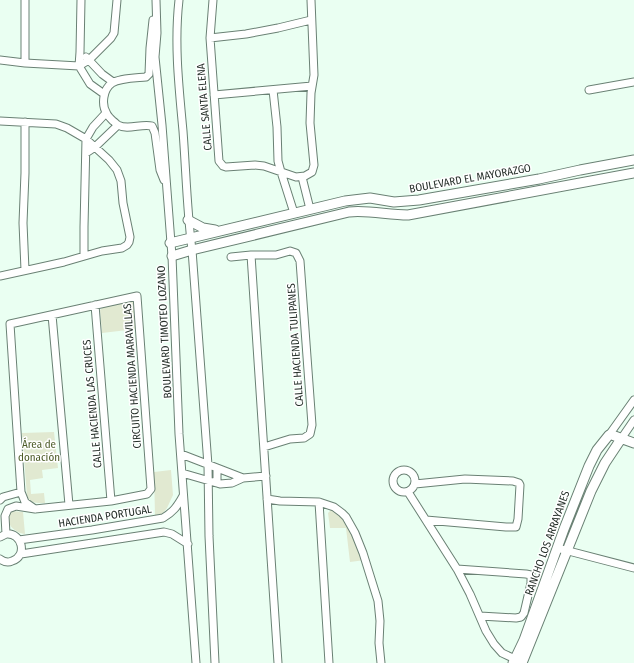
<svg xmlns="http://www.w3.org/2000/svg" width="634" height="663" font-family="'Fira Sans Condensed',sans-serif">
	<rect width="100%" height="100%" fill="#eafff2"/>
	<path fill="#e1e9d1" d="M130,300L135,304L136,329L102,333L100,310L105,305Z
		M54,432L58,468L42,470L43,478L30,480L31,494L44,493L45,503C37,503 31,504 27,496L22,433Z
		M171,470L173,495L167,508L162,514L155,515L154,472Z
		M331,510H333L342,514L365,560L350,562L346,528H330L328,513Z
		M13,511L23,512L25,534C17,533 12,529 8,522L9,513Z"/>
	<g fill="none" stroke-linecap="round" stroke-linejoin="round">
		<g stroke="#6a8174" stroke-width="9">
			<path id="street" d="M81,0L80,52L79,66L90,84L104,94
				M156,0L157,33L155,57L162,125L172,256L179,434L196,663
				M179,0C174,44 179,88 183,131C186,171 187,211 192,250L208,465L209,536L215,663
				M213,0L210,38L219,161L223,166L226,167L255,165L264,166L296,177L305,176L312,172L314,165L310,123L311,93L314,75L311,0
				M153,20L150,48L149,74L146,77C136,78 120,78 112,83C103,89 101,105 107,114C108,116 111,119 113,121C114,121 117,125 118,125C128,131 141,123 152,126L155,133L160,170L164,180
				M210,38L246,34L278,28L311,20
				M86,57L102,74L113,82
				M0,60L25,63L79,66L89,60L111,38L114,33L117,0
				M25,63V0
				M273,90L277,127L278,161L281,172L294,213
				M589,90L634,82
				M214,95L312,86
				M0,121L56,124L67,128L86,139L109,160L117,170L121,181L123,203L130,237L129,242L127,245L122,248L102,251L64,262L0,276
				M25,122V173L23,223L25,270
				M86,153L95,147L118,125
				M302,177L310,209
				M251,255L278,663
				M84,256V227L86,139L93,127L106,113
				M231,257L251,255H276L290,251L296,253L300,261L312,425L310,434L304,438L290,439L264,447
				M95,305L111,501
				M52,315L69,505
				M609,435L634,400
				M621,439L634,420
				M181,454L243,478
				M393 481a11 11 0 1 1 22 0a11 11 0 1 1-22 0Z
				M182,473L220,484L232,483L243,478L266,476
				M217,483V468
				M415,484L465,479L513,481L519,483L520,485L518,519L516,527H506L426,520
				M408,492L457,569L470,594L486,631L494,644L502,653L515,659
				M267,499L280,501L319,502L334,507L342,513L346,517L355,533L363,553L378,601L380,621L379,643L381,663
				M0,500L3,497L21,492
				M319,502L329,663
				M6,534L5,516L8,509L16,506L35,509L111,501L147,494L151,489L137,296L10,324L21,492L25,502L35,509
				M0,537C2,536 4,535 6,534C22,532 28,556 12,561C8,563 4,562 0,559
				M19,540L92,530L163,518C173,512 177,507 183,496
				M557,548L634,568
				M21,554L164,532L172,534L188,544
				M457,569L526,574L531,575V583L524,613L521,617L516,618L480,616"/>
		</g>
		<g stroke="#6a8174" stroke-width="11">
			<path id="secondary" d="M188,220L203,228L215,230
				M170,243L345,201L370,198L394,202L419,200L539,179L580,170L634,160
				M172,256L192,250L349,212C369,210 388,215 408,215L634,173
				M513,663L524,640L564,529L589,466L597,450L609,435H612L634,443
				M522,663L591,491L605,463L621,439"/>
		</g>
		<use href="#street" stroke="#fff" stroke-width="7"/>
		<use href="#secondary" stroke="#fff" stroke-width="9"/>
	</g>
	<g text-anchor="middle" stroke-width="3" stroke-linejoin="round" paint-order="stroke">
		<g font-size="11" fill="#252f29" stroke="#fff">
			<text transform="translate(204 107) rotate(-95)" y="4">CALLE SANTA ELENA</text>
			<text transform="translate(470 178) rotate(-10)" y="4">BOULEVARD EL MAYORAZGO</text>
			<text transform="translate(164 332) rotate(-93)" y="4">BOULEVARD TIMOTEO LOZANO</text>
			<text transform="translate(295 345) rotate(-94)" y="4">CALLE HACIENDA TULIPANES</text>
			<text transform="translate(132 376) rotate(-94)" y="4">CIRCUITO HACIENDA MARAVILLAS</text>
			<text transform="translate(92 404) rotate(-95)" y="4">CALLE HACIENDA LAS CRUCES</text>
			<text transform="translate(105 516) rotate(-9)" y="4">HACIENDA PORTUGAL</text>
			<text transform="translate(547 543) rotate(-70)" y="4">RANCHO LOS ARRAYANES</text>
		</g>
		<g font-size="11" fill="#4d5c28" stroke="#fff">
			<text x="39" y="448">Área de<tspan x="39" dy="13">donación</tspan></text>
		</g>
	</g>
</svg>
